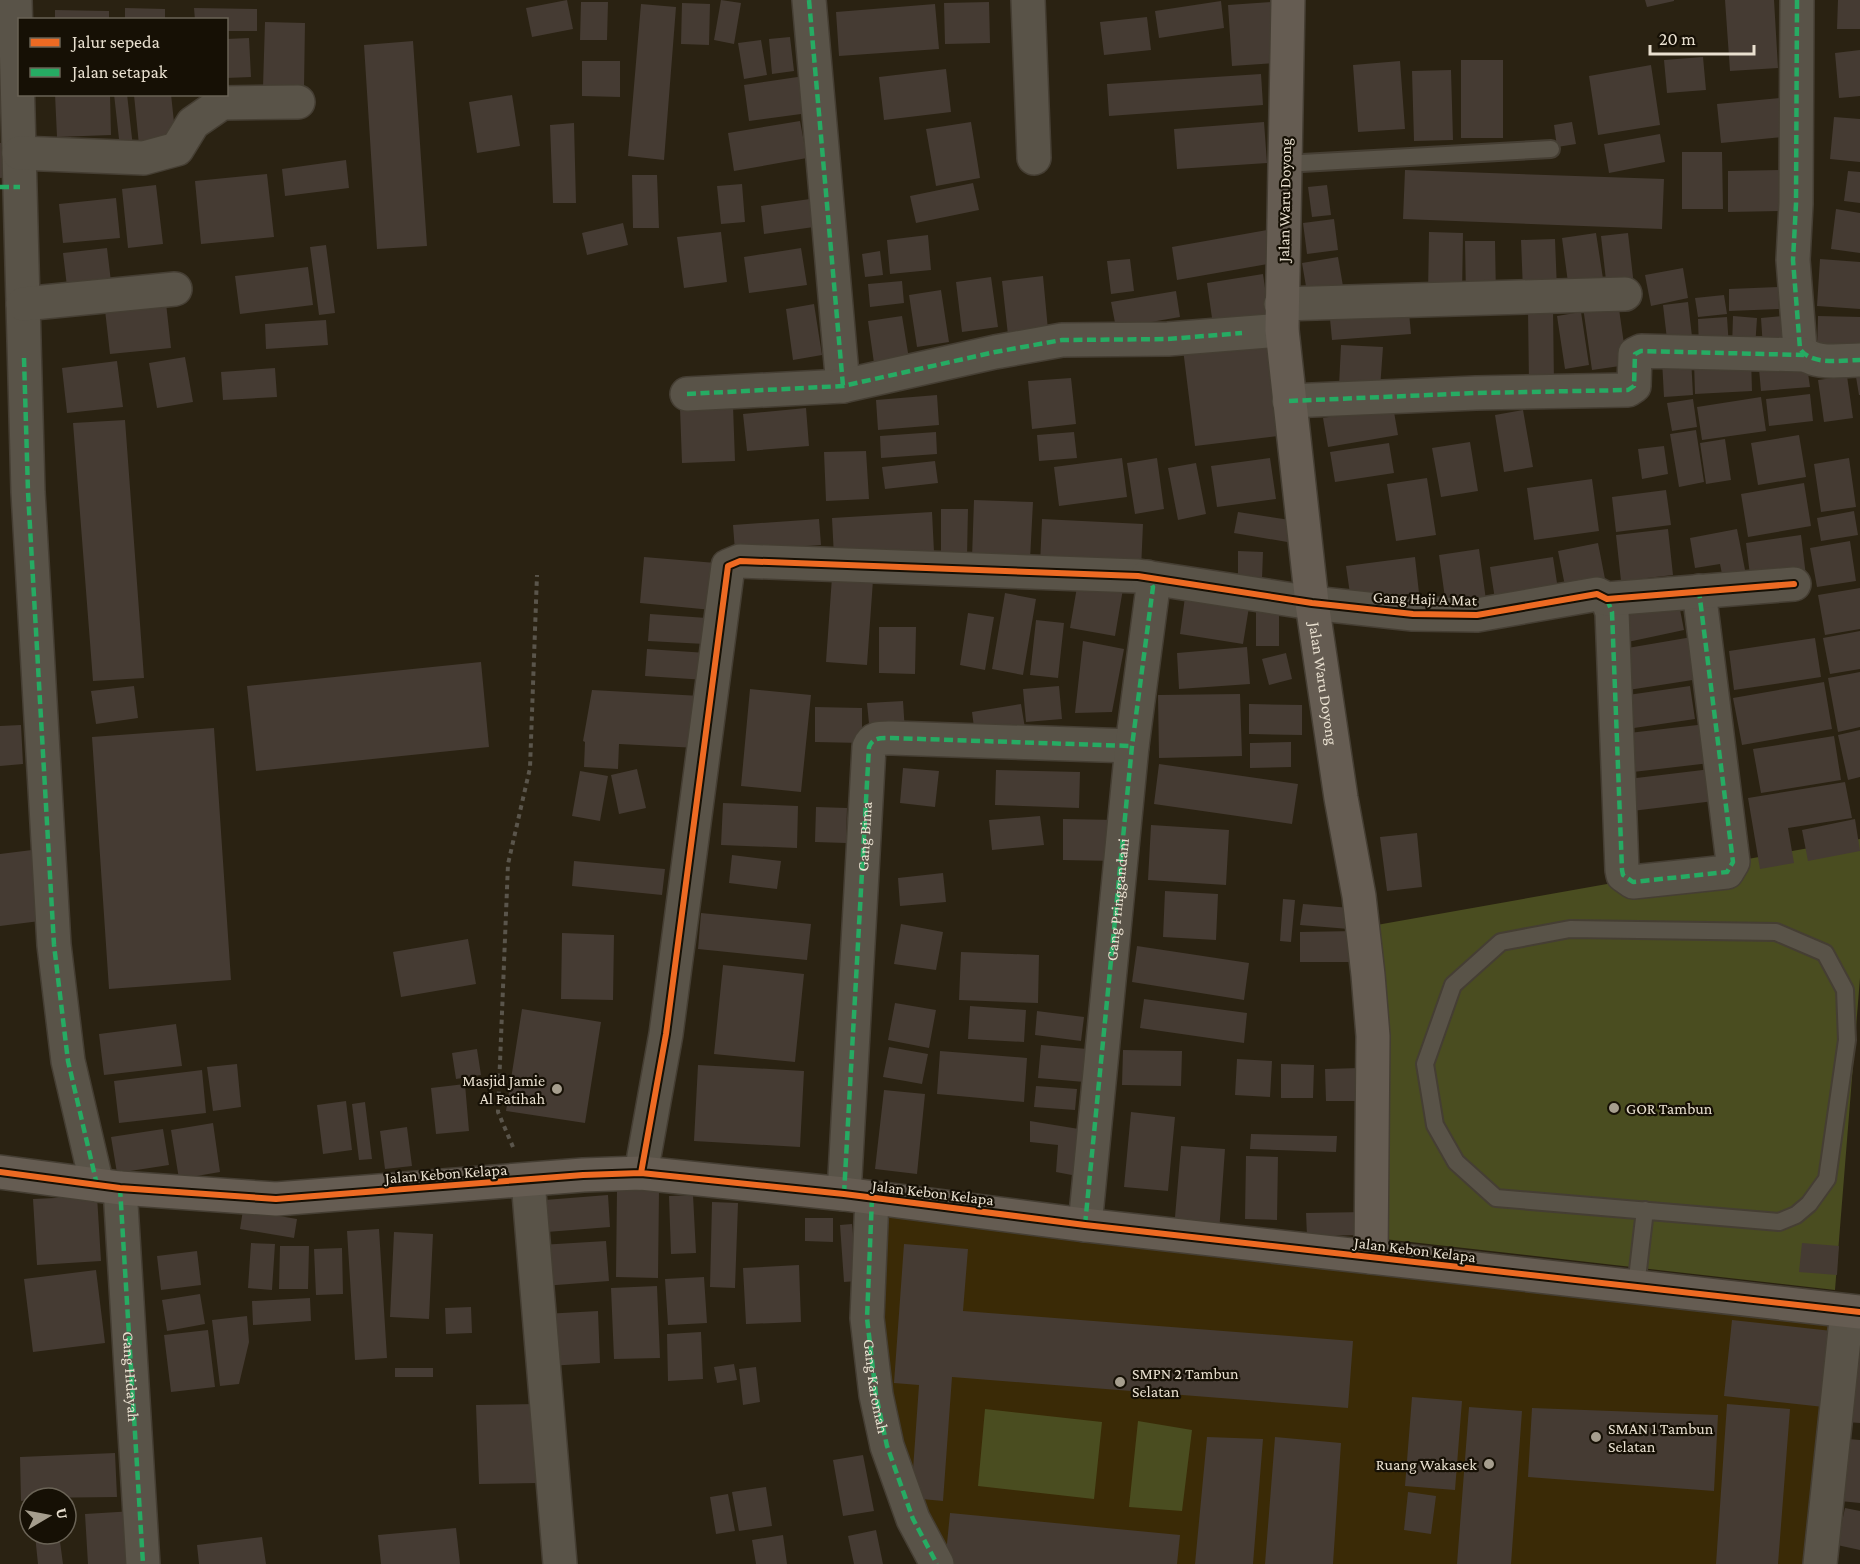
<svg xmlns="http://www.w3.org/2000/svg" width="1860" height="1564" font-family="'Crimson Pro',serif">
	<rect width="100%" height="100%" fill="#2a2212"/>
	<path fill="#3a2a06" d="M872,1198L1847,1311L1815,1564H939L887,1446Z"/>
	<path fill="#4a4d20" d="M1860,839V978L1835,1290L1384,1239L1371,926Z
		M985,1409L1102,1422L1094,1499L978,1486Z
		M1138,1421L1192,1430L1182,1511L1129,1507Z"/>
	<path fill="#453b33" d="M567,0L573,29L532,37L526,8Z
		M721,0L741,3L734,44L714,40Z
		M1645,0H1674V1L1647,7Z
		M1725,0H1774L1778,68L1730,71Z
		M1838,0H1860V29H1837Z
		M1221,1L1224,28L1159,38L1155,11Z
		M581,2H608L607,40H580Z
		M989,2L990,43L945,44L944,3Z
		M1271,2L1275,63L1232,66L1228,5Z
		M682,3L710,4L709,45L681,44Z
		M641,4L676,7L664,160L628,156Z
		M935,4L939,49L839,56L836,12Z
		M125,8L165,9V20H125Z
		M194,8L257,9V31H226V20H195Z
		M55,10L109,11V20H55Z
		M1147,17L1151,50L1104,55L1100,22Z
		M265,22L305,23L304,88L263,87Z
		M790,37L794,71L772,74L769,39Z
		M249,38L251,77L226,78V39Z
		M761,40L767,75L744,79L738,43Z
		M413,41L427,246L377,249L364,45Z
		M1860,50V96L1839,98L1835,53Z
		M1703,57L1706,90L1667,93L1664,60Z
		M1461,60H1503V138H1461Z
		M582,61H620V97L582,96Z
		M1400,61L1405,129L1358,132L1353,65Z
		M1651,65L1660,125L1598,135L1589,76Z
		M946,69L951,112L884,120L879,77Z
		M1451,70L1453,140L1414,141L1412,71Z
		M1261,74L1263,105L1109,116L1107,84Z
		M811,75L816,112L749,121L744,85Z
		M55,94H110L111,135L57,137Z
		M114,94H127L133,147L120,148Z
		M171,94L176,141L139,145L134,95Z
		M512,95L520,146L477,153L469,102Z
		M1790,97L1793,136L1721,143L1717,104Z
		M1834,117L1860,119V162L1830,159Z
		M800,121L807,158L734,171L728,133Z
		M971,122L980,178L936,186L926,129Z
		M1264,122L1267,163L1177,169L1174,129Z
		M1572,122L1576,144L1557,147L1554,125Z
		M574,123L576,203H553L550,125Z
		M1660,134L1665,162L1609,173L1604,144Z
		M8,142L10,177L0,178V143Z
		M1682,152H1722L1723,209H1682Z
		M346,160L349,188L285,196L282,169Z
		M1405,170L1664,179L1662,229L1403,219Z
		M1780,170L1781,211L1728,212V171Z
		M1848,171L1860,172V203L1844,201Z
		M267,174L274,237L201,244L195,181Z
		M632,175H657L659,228H633Z
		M973,183L979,210L916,223L910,196Z
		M742,184L745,222L721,224L717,186Z
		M156,185L163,244L128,248L122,189Z
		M1327,185L1331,215L1312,217L1308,187Z
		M116,198L120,238L63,243L59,204Z
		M810,199L814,227L764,234L761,206Z
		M1836,209L1860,213V253L1831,249Z
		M1334,219L1338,250L1307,254L1303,223Z
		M623,223L628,245L587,255L582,233Z
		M1267,230L1273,263L1177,280L1172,247Z
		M721,232L727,282L684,288L677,237Z
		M1429,232L1463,233L1462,296L1428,295Z
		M1596,233L1604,285L1569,290L1562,238Z
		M1628,233L1634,286L1607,289L1601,236Z
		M928,235L931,270L890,274L887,240Z
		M1555,239L1557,290L1523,291L1521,240Z
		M1465,241H1495L1496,297H1466Z
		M326,245L335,313L319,315L310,247Z
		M107,248L112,290L68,295L63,253Z
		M801,248L807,285L749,293L744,257Z
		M880,251L883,275L865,277L862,254Z
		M1338,257L1344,292L1308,298L1302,263Z
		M1130,259L1134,291L1111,294L1107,261Z
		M1820,259L1860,262V309L1817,306Z
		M308,267L313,305L240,314L235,276Z
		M1683,268L1688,298L1651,306L1645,275Z
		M1263,274L1270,323L1214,332L1207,283Z
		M1043,276L1048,330L1008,335L1002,281Z
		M991,277L998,327L962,332L956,282Z
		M902,281L904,303L870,307L868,284Z
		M1778,287L1779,309L1729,311V289Z
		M941,290L949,342L917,347L909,295Z
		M1176,291L1180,317L1116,328L1111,302Z
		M1724,295L1727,314L1698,317L1695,298Z
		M1408,302L1411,334L1332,340L1329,308Z
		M1618,302L1627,365L1592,370L1583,307Z
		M1688,302L1693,345L1668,348L1663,305Z
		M166,303L171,348L110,354L105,310Z
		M814,304L822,355L793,360L786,309Z
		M1553,309L1554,385H1529L1528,310Z
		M1581,312L1589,365L1565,369L1557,316Z
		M902,316L910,365L875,370L868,321Z
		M1733,316L1757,318L1755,348L1732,347Z
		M1784,316L1786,346L1763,348L1761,318Z
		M1818,316L1860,317V352L1817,351Z
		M1727,317L1729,347L1699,350L1698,319Z
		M326,320L328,345L266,349L265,324Z
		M1274,337L1286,435L1195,446L1183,349Z
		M1341,345L1383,347L1380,389L1339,386Z
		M185,357L193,402L157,408L149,363Z
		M1691,358L1693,395L1664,397L1662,360Z
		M1751,358L1752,391L1695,394L1694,361Z
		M117,361L123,407L67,413L62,368Z
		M1807,366L1810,387L1761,391L1759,369Z
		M275,368L277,397L223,400L221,372Z
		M1847,376L1853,418L1824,422L1818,380Z
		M1860,376V395H1859L1856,377Z
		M1071,378L1076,424L1032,429L1028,381Z
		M1810,394L1813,421L1769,426L1766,399Z
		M937,395L939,425L878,430L876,400Z
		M1761,397L1766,431L1702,440L1697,407Z
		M1693,399L1697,427L1672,431L1667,403Z
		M733,406L735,461L682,463L680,408Z
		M1393,406L1398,435L1328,447L1323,418Z
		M806,408L809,446L747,451L743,414Z
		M1523,410L1533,467L1504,472L1495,415Z
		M125,420L144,678L93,681L73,423Z
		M1696,430L1704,482L1679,487L1670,434Z
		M936,432L937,454L881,458L880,436Z
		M1074,432L1077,458L1039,461L1037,435Z
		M1799,435L1806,477L1758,485L1751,443Z
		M1725,439L1731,480L1706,484L1700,443Z
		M1470,442L1478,491L1441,497L1432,448Z
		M1389,443L1394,473L1335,482L1330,452Z
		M1664,446L1668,474L1642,479L1638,449Z
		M866,451L869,499L826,501L824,452Z
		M1122,458L1127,497L1059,506L1054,467Z
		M1157,458L1164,509L1135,514L1127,463Z
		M1270,458L1276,499L1217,507L1211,466Z
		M1849,458L1856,507L1821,512L1814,464Z
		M935,461L938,483L885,489L882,467Z
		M1196,463L1206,514L1178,520L1168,468Z
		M1427,478L1436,535L1396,541L1387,484Z
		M1592,479L1599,531L1534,540L1527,488Z
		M1804,483L1811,526L1748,537L1741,494Z
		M1666,490L1671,525L1616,532L1612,497Z
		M974,500L1033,502L1030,560L972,558Z
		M941,509H968L967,557H941Z
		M1854,511L1858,535L1821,541L1817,518Z
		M932,512L934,552L834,557L832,518Z
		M1238,512L1297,521L1293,543L1234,533Z
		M819,519L821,545L735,551L733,525Z
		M1042,519L1143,524L1141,570L1040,565Z
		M1668,529L1673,575L1621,581L1616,535Z
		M1737,529L1747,580L1724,584L1720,564L1695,568L1690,538Z
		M1801,535L1806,576L1751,583L1746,543Z
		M1850,541L1856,581L1817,587L1810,548Z
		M1598,543L1606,584L1566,591L1558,551Z
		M1479,549L1486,600L1446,605L1439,555Z
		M1238,551L1263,552L1262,579L1238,578Z
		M644,557L716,563L712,610L640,603Z
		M1415,557L1419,593L1351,601L1346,566Z
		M1553,557L1559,596L1496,606L1490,567Z
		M832,577L873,580L867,665L826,662Z
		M1078,581L1123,589L1115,636L1070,628Z
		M1860,588V629L1825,635L1818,595Z
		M1005,593L1036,599L1023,675L992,669Z
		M1677,594L1684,630L1623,643L1616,607Z
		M1185,597L1249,607L1243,644L1180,634Z
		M1256,610H1279V646H1256Z
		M968,613L994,617L985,670L960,665Z
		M650,614L707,618L705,644L648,641Z
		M1036,620L1064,623L1058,678L1030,675Z
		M879,627H916L915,674L879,673Z
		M1860,631V669L1830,674L1823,638Z
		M1692,637L1699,679L1622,691L1616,650Z
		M1815,638L1821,677L1734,690L1729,651Z
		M1083,641L1124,649L1112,712L1075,713Z
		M1247,647L1250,684L1179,689L1177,653Z
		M647,649L707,653L706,680L645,676Z
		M1286,653L1292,679L1269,685L1262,659Z
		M481,662L489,747L256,771L247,686Z
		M1860,672V727L1838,732L1828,678Z
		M1824,682L1832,729L1742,745L1733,698Z
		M134,686L138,718L96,724L91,691Z
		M1059,686L1062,719L1026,722L1023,689Z
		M1690,686L1695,719L1634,728L1628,695Z
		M750,689L811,695L801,792L741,786Z
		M592,690L701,696L698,748L619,744L618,769L584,767L585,742L583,741Z
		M1240,694L1242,756L1159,758L1158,695Z
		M903,701L905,732L870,734L867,703Z
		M1021,704L1025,728L975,735L972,712Z
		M1249,704L1302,705V735L1249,734Z
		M815,707L862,708V743L815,742Z
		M1706,724L1710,763L1633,772L1629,733Z
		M21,725L23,764L0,766V726Z
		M214,728L231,980L109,989L92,737Z
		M1860,730V777L1848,780L1838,735Z
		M1834,736L1841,780L1761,793L1753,749Z
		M1291,742V767L1250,768V743Z
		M1159,764L1298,784L1292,824L1154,804Z
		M903,768L939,771L935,807L900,803Z
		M637,769L646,808L619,814L611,775Z
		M1711,769L1714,801L1632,811L1628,779Z
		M996,770L1080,772L1079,808L995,805Z
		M580,771L608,776L600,821L572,816Z
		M1845,782L1852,818L1788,828L1794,863L1760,869L1748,798Z
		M723,803L798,806L797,848L721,845Z
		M816,807L847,808L846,843L815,842Z
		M1040,816L1044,845L992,850L989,820Z
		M1063,819L1116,820V861L1063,860Z
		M1855,819L1860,851L1808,861L1802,830Z
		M1151,825L1229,830L1226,885L1148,880Z
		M1417,833L1422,887L1387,891L1380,837Z
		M32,850L40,921L0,926V854Z
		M732,855L781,861L777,889L729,883Z
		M574,861L665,869L662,895L572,886Z
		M943,873L946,902L900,906L898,878Z
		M1165,891L1218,894L1216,940L1163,937Z
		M1283,899L1295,900L1291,942L1280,941Z
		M1303,904L1351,908L1349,929L1300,925Z
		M701,913L811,924L807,960L698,949Z
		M901,924L943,932L936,970L894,964Z
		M1355,931L1356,962H1300V932Z
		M562,933L614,935L613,1000L561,999Z
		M468,939L476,984L401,997L393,952Z
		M1137,946L1249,963L1244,1000L1132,982Z
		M961,952L1039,955L1038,1003L959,1000Z
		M723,965L804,974L795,1062L714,1054Z
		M1144,999L1247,1013L1244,1043L1140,1028Z
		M895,1003L936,1010L929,1048L888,1040Z
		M970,1006L1026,1010L1024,1042L968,1039Z
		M522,1009L601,1022L585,1123L506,1111Z
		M1037,1011L1084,1017L1081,1041L1035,1035Z
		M176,1024L182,1066L104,1075L99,1034Z
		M1041,1045L1099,1050L1096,1083L1038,1078Z
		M889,1047L928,1054L922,1084L883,1077Z
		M477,1049L481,1075L456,1079L452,1053Z
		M1123,1050L1182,1051L1181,1086L1122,1085Z
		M940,1051L1027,1058L1024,1102L937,1094Z
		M1237,1059L1272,1061L1270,1097L1235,1095Z
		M237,1064L241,1107L213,1111L207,1067Z
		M1281,1064L1314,1065L1313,1098H1281Z
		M698,1065L804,1071L800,1147L694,1141Z
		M1360,1068L1361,1101H1326L1325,1069Z
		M202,1070L206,1113L119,1123L114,1081Z
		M465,1084L469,1131L436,1134L431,1088Z
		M1036,1086L1077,1089L1075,1110L1034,1107Z
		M884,1090L925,1094L917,1174L875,1169Z
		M346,1101L352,1150L323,1154L317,1105Z
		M365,1102L372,1159L359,1160L352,1104Z
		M1131,1112L1175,1117L1168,1191L1124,1187Z
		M1030,1121L1085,1130L1077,1176L1056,1172L1058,1145L1030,1142Z
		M213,1123L220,1172L179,1179L171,1130Z
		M407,1127L412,1166L385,1169L380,1131Z
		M163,1129L169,1165L117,1173L111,1137Z
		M1251,1134L1337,1136L1336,1152L1250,1149Z
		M1181,1146L1225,1149L1219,1233L1174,1229Z
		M1246,1156L1278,1157L1277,1220L1245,1219Z
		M617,1190H659L658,1278L616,1277Z
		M608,1195L610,1227L534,1233L532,1201Z
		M693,1195L696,1253L671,1254L669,1196Z
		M97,1196L101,1261L37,1265L33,1199Z
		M712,1202L738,1203L735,1288L710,1287Z
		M243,1210L297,1219L294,1238L240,1229Z
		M1365,1212V1235L1307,1236L1306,1213Z
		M805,1218H833V1242L805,1241Z
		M852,1224L857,1281L844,1282L840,1225Z
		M379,1229L387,1358L355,1360L347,1231Z
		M394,1232L433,1234L429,1319L390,1317Z
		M606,1241L609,1281L543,1286L540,1245Z
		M251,1243L275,1244L272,1290L248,1288Z
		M1802,1243L1839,1246L1837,1275L1799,1272Z
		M904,1244L968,1249L963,1311L1353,1341L1348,1408L952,1377L943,1501L911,1498L919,1385L894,1383Z
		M280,1246H309L308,1289H279Z
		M342,1248L343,1294L316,1295L314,1249Z
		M197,1251L201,1285L161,1290L157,1256Z
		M799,1265L801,1322L746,1324L743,1268Z
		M96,1270L105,1343L33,1352L24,1279Z
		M704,1277L707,1323L668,1325L665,1279Z
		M657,1286L660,1358L614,1359L611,1288Z
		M200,1294L205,1324L167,1331L162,1300Z
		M310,1298L311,1321L253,1325L252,1301Z
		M471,1307L472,1333L446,1334L445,1308Z
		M598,1311L600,1363L547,1366L544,1314Z
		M247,1316L249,1342L239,1384L220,1386L212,1320Z
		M1732,1320L1841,1332L1833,1408L1724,1396Z
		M208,1330L215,1387L171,1392L164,1335Z
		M701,1332L703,1379L668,1381L667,1334Z
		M1860,1335V1423L1846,1422Z
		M734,1364L737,1380L717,1383L714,1367Z
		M756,1367L760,1402L743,1405L739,1369Z
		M395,1368H433V1377H395Z
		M1412,1397L1462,1401L1455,1490L1405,1486Z
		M536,1404L538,1483L479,1484L476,1405Z
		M1727,1404L1790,1409L1778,1564H1716Z
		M1469,1407L1522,1411L1511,1564H1457Z
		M1532,1408L1718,1415L1714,1491L1528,1477Z
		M1207,1437L1263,1439L1253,1564H1195Z
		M1275,1437L1341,1443L1333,1564H1265Z
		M1848,1439L1860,1440V1503L1840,1501Z
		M115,1453L117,1497L30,1498V1500L21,1501L20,1457Z
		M863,1455L874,1511L843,1516L833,1460Z
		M766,1487L772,1526L739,1531L732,1492Z
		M1408,1492L1436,1496L1431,1534L1404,1530Z
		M728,1494L735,1531L716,1534L710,1497Z
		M1845,1508L1860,1511V1550L1837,1545Z
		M134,1511L137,1564H88L85,1514Z
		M950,1513L1180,1535L1177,1564H945Z
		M456,1528L460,1564H381L378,1535Z
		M876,1530L883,1564H854L848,1536Z
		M59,1534L63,1564H38L35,1535Z
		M783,1535L787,1564H756L752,1540Z
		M262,1537L266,1564H199L197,1545Z"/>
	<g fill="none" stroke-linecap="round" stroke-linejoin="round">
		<g stroke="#453e33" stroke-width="20">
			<path id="lane" d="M1284,164L1551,149
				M1570,929L1776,932L1825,953L1845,990L1847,1040L1827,1179L1809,1204L1796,1215L1779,1222L1496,1198L1456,1162L1435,1125L1425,1064L1453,985L1501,942Z
				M1636,1287L1645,1210"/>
		</g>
		<g stroke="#453e33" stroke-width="36">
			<g id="street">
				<path d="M15,0L28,492L54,945L68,1061L97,1185"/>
				<path d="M809,0L843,386"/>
				<path d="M1028,0L1034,158"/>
				<path d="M1797,0L1796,204L1793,260L1800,349C1812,366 1841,360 1860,360"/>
				<path d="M19,153L144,158L177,149L193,123L222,103L298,102"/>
				<path d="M23,304L175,289"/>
				<path d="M1281,304L1625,294"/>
				<path d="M687,394L843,386L995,352L1062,340L1168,339L1282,330"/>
				<path d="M1289,401L1476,393L1628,390L1634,386L1635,354L1641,351L1804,355"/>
				<path d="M1607,599L1612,612L1622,870L1623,875L1633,882L1727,872L1733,862L1699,591"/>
				<path d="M641,1173L666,1034L728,566L740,561L1138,576L1312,603L1413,614L1477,615L1597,594L1607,599L1794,584"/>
				<path d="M528,1181L560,1564"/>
				<path d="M120,1188L143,1564"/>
				<path id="s1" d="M844,1194L869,747C873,737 881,738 892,738L1132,746"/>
				<path d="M872,1198L867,1318L876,1395L887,1446L913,1519L937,1564"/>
				<path id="s2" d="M1085,1225L1132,746L1153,587L1147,577"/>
				<path d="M1820,1564L1847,1311"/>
			</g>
		</g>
		<g stroke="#453e33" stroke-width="36">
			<g id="secondary">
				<path id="s3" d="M1288,0L1282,330L1312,603L1341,798L1359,896L1368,975L1373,1036L1371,1257"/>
				<path d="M0,1172L120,1188L276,1199L583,1175L641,1173L844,1194L1085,1225L1860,1312"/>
			</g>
		</g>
		<path stroke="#5a554b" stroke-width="4" stroke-dasharray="4.5 4.5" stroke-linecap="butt" d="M513,1147L498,1112L508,864L530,768L537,575"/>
		<use href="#lane" stroke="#595348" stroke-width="16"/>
		<use href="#street" stroke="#595348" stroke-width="33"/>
		<use href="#secondary" stroke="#655c52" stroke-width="33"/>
		<g stroke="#26ab63" stroke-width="4.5" stroke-dasharray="9 4.5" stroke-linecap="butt">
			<path d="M809,0L843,386"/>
			<path d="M1797,0L1796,204L1793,260L1800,349C1812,366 1841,360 1860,360"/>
			<path d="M0,187H20"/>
			<path d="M24,358L28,492L54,945L68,1061L97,1185"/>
			<path d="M687,394L843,386L995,352L1062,340L1168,339L1242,333"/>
			<path d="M1289,401L1476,393L1628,390L1634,386L1635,354L1641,351L1804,355"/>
			<path d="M1607,599L1612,612L1622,870L1623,875L1633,882L1727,872L1733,862L1699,591"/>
			<path id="s4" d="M120,1188L143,1564"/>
			<path d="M844,1194L869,747C873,737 881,738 892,738L1132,746"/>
			<path id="s5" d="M872,1198L867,1318L876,1395L887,1446L913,1519L937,1564"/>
			<path d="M1085,1225L1132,746L1153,587L1147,577"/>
		</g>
		<g stroke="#161005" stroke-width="10">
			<path id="cycleway" d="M0,1172L120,1188L276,1199L583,1175L641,1173L844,1194L1085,1225L1860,1312
				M641,1173L666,1034L728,566L740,561L1138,576L1312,603L1413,614L1477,615L1597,594L1607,599L1794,584"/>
		</g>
		<use href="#cycleway" stroke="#ed6a23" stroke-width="6"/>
	</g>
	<g fill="#a69e8e" stroke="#161005" stroke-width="2">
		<circle cx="557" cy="1089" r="6"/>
		<circle cx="1614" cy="1108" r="6"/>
		<circle cx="1120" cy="1382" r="6"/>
		<circle cx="1596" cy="1437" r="6"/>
		<circle cx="1489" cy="1464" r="6"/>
	</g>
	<g text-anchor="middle" stroke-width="4.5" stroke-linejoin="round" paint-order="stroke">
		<g font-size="16" fill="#e9e0d0" stroke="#161005">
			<text transform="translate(1284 200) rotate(-89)" y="6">Jalan Waru Doyong</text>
			<text transform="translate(1425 598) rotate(2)" y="6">Gang Haji A Mat</text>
			<text dy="6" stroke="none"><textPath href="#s3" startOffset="686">Jalan Waru Doyong</textPath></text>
			<text dy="6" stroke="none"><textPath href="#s1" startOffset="358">Gang Bima</textPath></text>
			<text dy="6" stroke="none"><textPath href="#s2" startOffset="327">Gang Pringgandani</textPath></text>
			<text transform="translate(446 1173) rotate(-4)" y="6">Jalan Kebon Kelapa</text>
			<text transform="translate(933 1192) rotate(7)" y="6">Jalan Kebon Kelapa</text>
			<text transform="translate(1415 1249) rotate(7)" y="6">Jalan Kebon Kelapa</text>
			<text dy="6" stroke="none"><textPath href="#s4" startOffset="189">Gang Hidayah</textPath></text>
			<text dy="6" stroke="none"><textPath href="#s5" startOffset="189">Gang Karomah</textPath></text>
		</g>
		<g font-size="16" fill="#e9e0d0" stroke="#161005" text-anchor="start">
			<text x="545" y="1086" text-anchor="end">Masjid Jamie<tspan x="545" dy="18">Al Fatihah</tspan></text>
			<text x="1626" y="1114">GOR Tambun</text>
			<text x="1132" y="1379">SMPN 2 Tambun<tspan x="1132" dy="18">Selatan</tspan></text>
			<text x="1608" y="1434">SMAN 1 Tambun<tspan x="1608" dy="18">Selatan</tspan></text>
			<text x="1477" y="1470" text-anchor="end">Ruang Wakasek</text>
		</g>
	</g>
	<rect x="18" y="18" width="210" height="78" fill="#161005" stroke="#6a6356" stroke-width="1.5"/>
	<rect x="30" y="38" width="30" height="9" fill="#ed6a23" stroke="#6a6356" stroke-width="1.5"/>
	<text x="72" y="48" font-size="18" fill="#e9e0d0">Jalur sepeda</text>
	<rect x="30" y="68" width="30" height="9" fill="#26ab63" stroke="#6a6356" stroke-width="1.5"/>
	<text x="72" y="78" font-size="18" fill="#e9e0d0">Jalan setapak</text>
	<g transform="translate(48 1516) rotate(80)"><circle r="28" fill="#161005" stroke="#6a6356" stroke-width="1.5"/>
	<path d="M0-4.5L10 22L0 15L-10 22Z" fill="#a69e8e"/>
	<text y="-9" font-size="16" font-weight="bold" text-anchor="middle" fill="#e9e0d0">U</text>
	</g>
	<path d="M1650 45v9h104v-9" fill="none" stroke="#e9e0d0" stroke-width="3"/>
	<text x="1659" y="45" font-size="18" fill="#e9e0d0" stroke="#161005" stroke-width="4.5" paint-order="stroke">20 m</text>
</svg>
